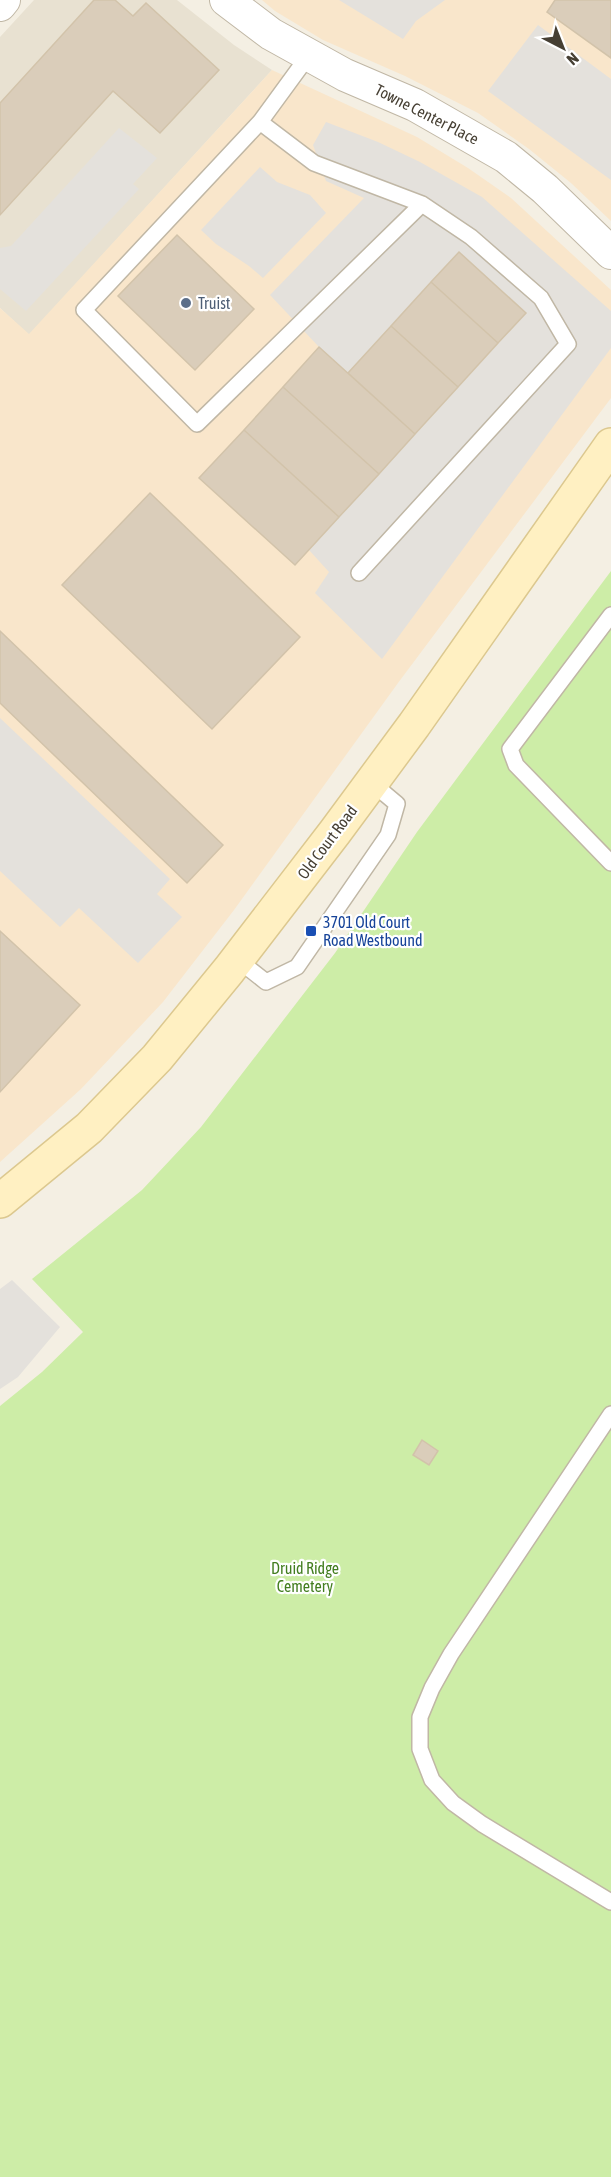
<svg xmlns="http://www.w3.org/2000/svg" width="611" height="2177" font-family="'Asap Condensed',sans-serif">
	<rect width="100%" height="100%" fill="#f4efe3"/>
	<path fill="#e8e1d1" d="M34,0H177L234,45L272,70L29,335L0,308V37Z"/>
	<path fill="#f9e6cb" d="M262,0H611V221L571,183L529,149L478,113L405,76L323,40L275,11Z
		M272,70L417,137L468,168L511,198L611,290V398L398,683L234,910L163,1002L81,1089L0,1162V308L29,334Z"/>
	<path fill="#cdeda7" d="M611,571V2177H0V1406L42,1372L83,1332L32,1279L142,1190L201,1127L335,953L417,832Z"/>
	<path fill="#e4e1dc" d="M339,0H445L416,21L403,39Z
		M538,25L611,79V180L488,91Z
		M326,122L378,142L420,162L482,197L611,311V348L382,659L315,593L329,572L309,550L526,313L459,252L348,373L319,347L270,295L364,198L326,181L313,145Z
		M119,128L157,158L133,184L139,189L26,311L0,289V248L11,246Z
		M260,167L277,182L310,195L326,213L263,278L249,266L216,244L201,230Z
		M0,718L170,879L157,894L182,917L138,963L79,908L60,927L0,871Z
		M12,1280L60,1327L18,1377L0,1389V1289Z"/>
	<path fill="#dacdba" stroke="#d2c3aa" stroke-width="1.5" d="M94,0H115L133,16L146,3L219,70L160,133L113,91L0,215V103Z
		M555,0H611V58L547,12Z
		M177,235L254,309L195,370L118,296Z
		M459,252L526,313L498,343L431,282Z
		M431,282L498,343L458,387L391,326Z
		M391,326L458,387L415,434L348,373Z
		M319,347L415,434L379,474L283,387Z
		M283,387L379,474L339,517L244,430Z
		M244,430L339,517L295,565L199,478Z
		M150,493L300,637L212,729L62,585Z
		M0,631L223,845L187,883L0,703Z
		M0,931L80,1005L0,1092Z
		M422,1440L438,1451L429,1465L413,1455Z"/>
	<g fill="none" stroke-linecap="round" stroke-linejoin="round">
		<g stroke="#c0b7a5" stroke-width="18">
			<path id="lane" d="M309,55L260,122L84,310L197,424L422,204
				M260,122L314,163L422,204L471,237L541,298L568,344L359,573
				M611,615L510,749L516,765L611,863
				M237,959L266,982L297,967L388,835L397,804L372,783
				M611,1414L451,1654L432,1688L420,1717V1749L432,1780L453,1803L482,1824L611,1902"/>
		</g>
		<g stroke="#c0b7a5" stroke-width="34">
			<path id="street" d="M226,0L271,34L345,75L415,105L506,157L545,189L611,253
				M0,5L4,0"/>
		</g>
		<g stroke="#dcc88f" stroke-width="36">
			<path id="secondary" d="M0,1201L89,1128L157,1058L229,970L335,832L414,725L611,445"/>
		</g>
		<use href="#lane" stroke="#fff" stroke-width="15"/>
		<use href="#street" stroke="#fff" stroke-width="32"/>
		<use href="#secondary" stroke="#fff0c2" stroke-width="33"/>
	</g>
	<circle fill="#5c6f8a" stroke="#fff" stroke-width="2" cx="186" cy="303" r="6"/>
	<rect fill="#1a4fb4" stroke="#fff" stroke-width="2" x="305" y="925" width="12" height="12" rx="3"/>
	<g text-anchor="middle" stroke-width="4.5" stroke-linejoin="round" paint-order="stroke">
		<g font-size="16" fill="#463f33" stroke="#fff">
			<text transform="translate(427 114) rotate(27)" y="6">Towne Center Place</text>
			<text transform="translate(327 842) rotate(-53)" y="6">Old Court Road</text>
		</g>
		<g font-size="16" fill="#4e5e75" stroke="#fff" text-anchor="start">
			<text x="198" y="309">Truist</text>
		</g>
		<g font-size="16" fill="#164399" stroke="#fff" text-anchor="start">
			<text x="323" y="928">3701 Old Court<tspan x="323" dy="18">Road Westbound</tspan></text>
		</g>
		<g font-size="16" fill="#437e20" stroke="#fff">
			<text x="305" y="1574">Druid Ridge<tspan x="305" dy="18">Cemetery</tspan></text>
		</g>
	</g>
	<g transform="translate(563 48) rotate(138)" stroke="#ffffff" stroke-width="4.5" paint-order="stroke">
	<path d="M0-4.5L10 22L0 15L-10 22Z" fill="#463f33"/>
	<text y="-9" font-size="16" font-weight="bold" text-anchor="middle" fill="#463f33">N</text>
	</g>
</svg>
